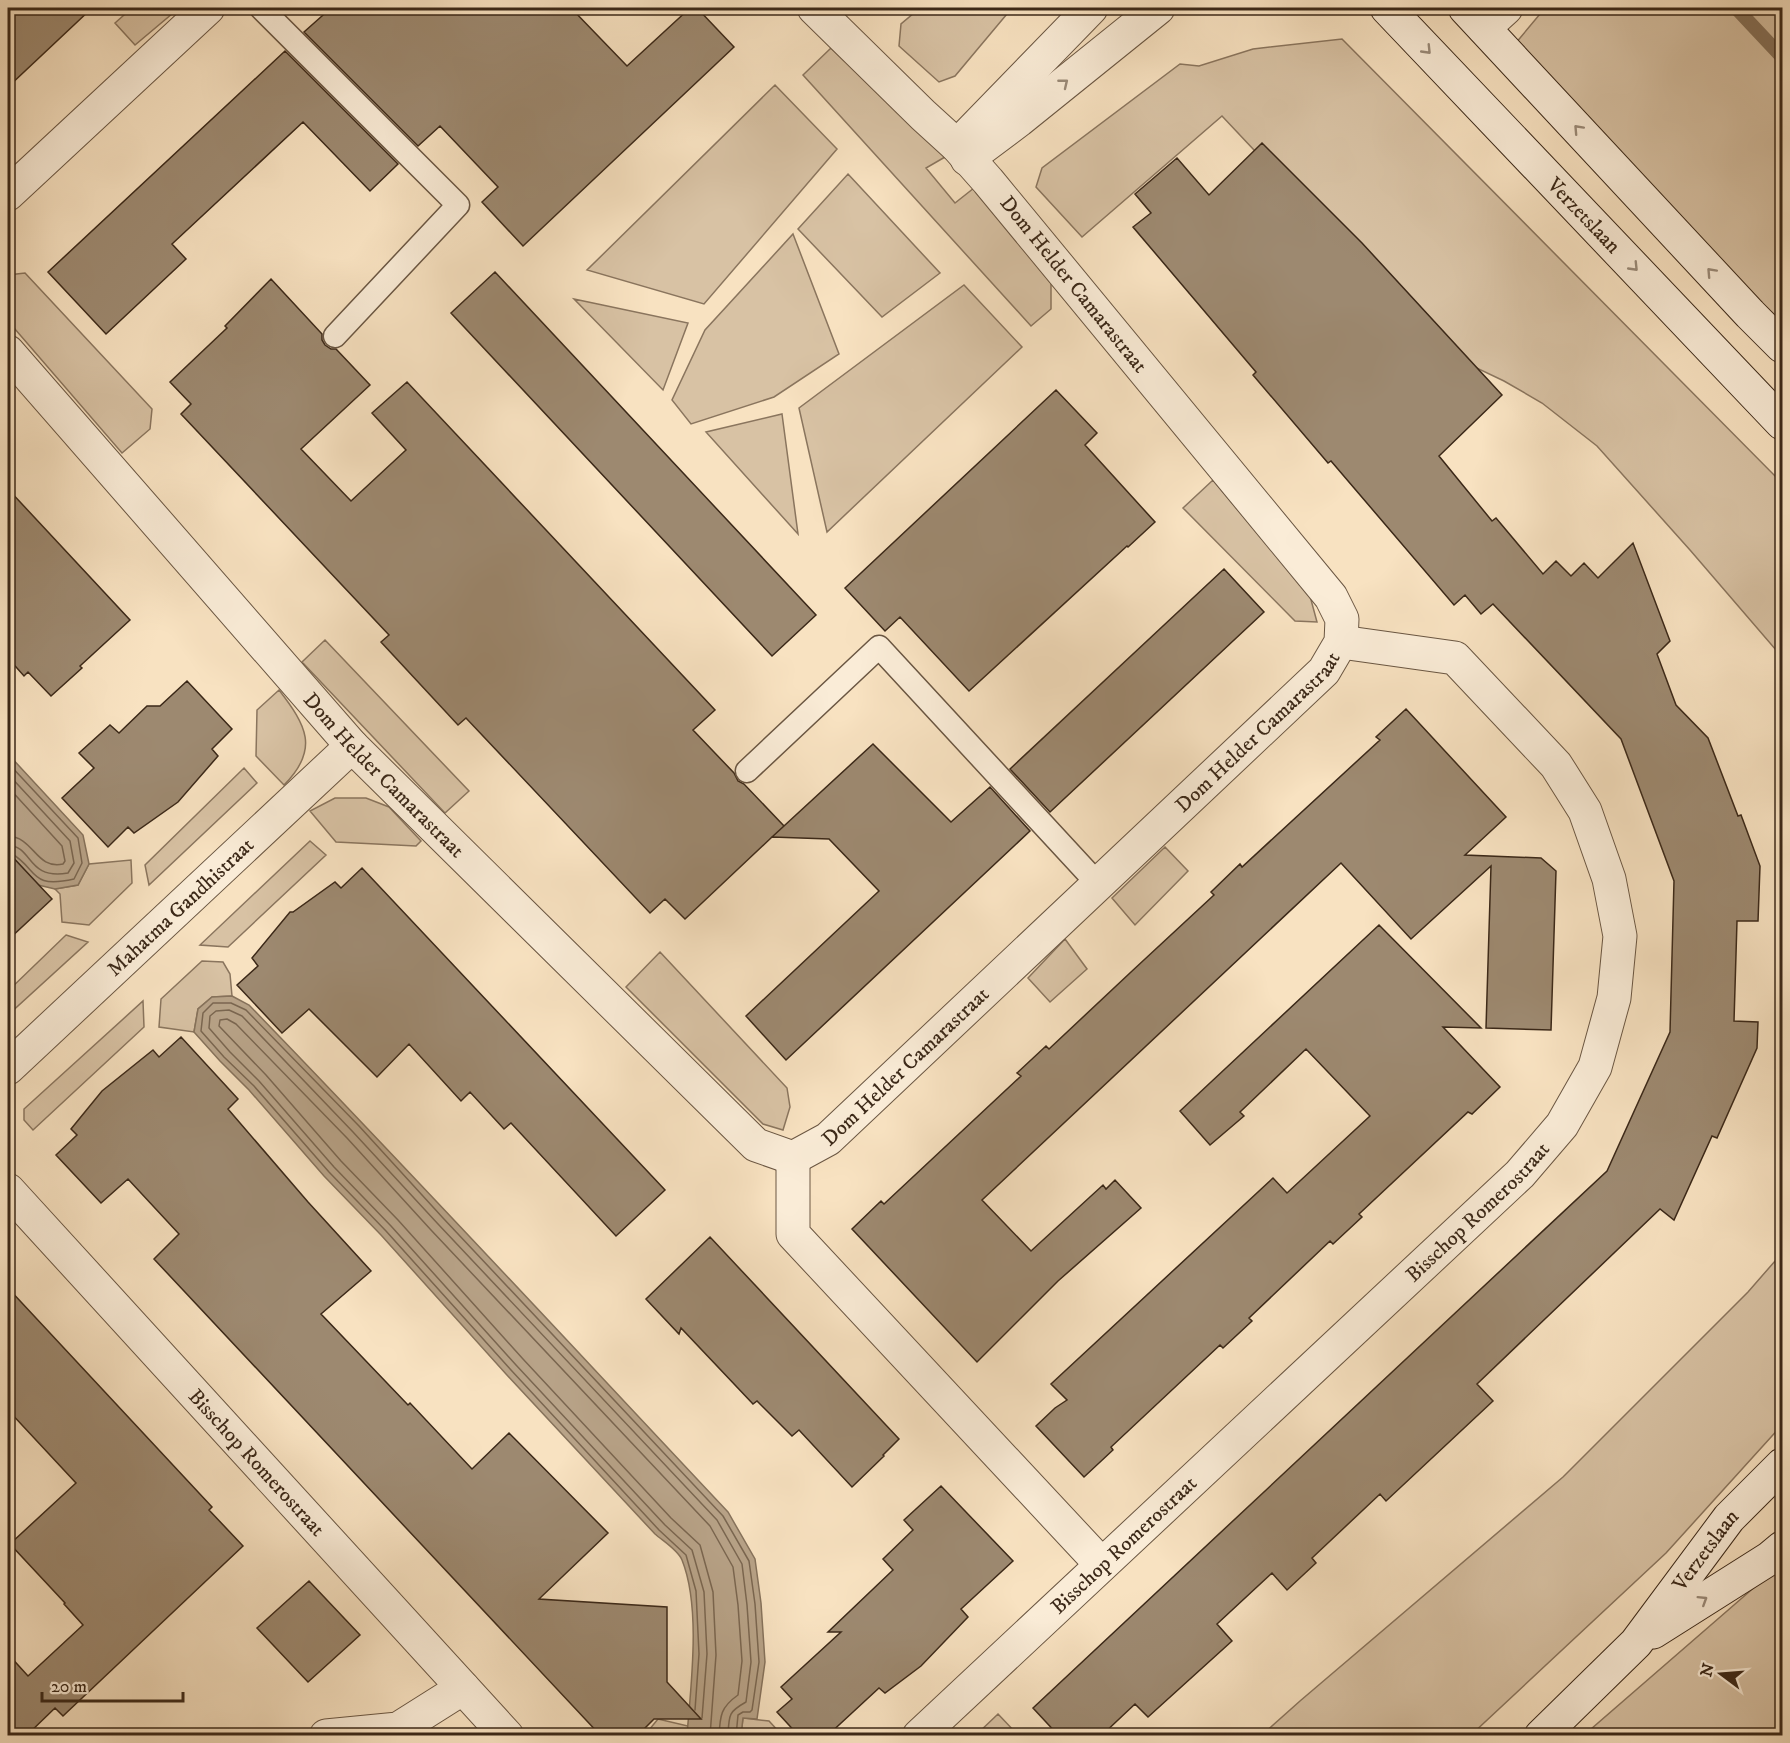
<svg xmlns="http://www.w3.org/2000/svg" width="1790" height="1743" font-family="'IM FELL DW Pica',serif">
	<rect width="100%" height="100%" fill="#f8e2c1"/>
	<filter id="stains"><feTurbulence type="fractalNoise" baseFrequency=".00333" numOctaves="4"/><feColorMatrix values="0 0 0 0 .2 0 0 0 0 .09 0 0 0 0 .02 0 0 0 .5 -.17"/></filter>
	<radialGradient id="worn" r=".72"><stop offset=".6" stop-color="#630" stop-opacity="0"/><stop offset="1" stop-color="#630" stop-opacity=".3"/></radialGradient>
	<path fill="#d8c2a4" stroke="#8a755e" stroke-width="1.5" d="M132,8H179L135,45L115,23Z
		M920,8H1012L955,76L939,82L899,46L901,24Z
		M1545,8H1782V327L1510,50Z
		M1342,39L1782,483V657L1690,550L1597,446L1542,403L1504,381L1466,363L1317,217L1222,116L1082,237L1036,187L1042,168L1180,64L1199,66L1253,49Z
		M831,48L945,157L926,168L955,203L974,188L1051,283V309L1031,326L803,75Z
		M775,85L837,149L704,304L587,270Z
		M848,174L940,273L882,317L798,229Z
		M793,234L839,354L774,397L691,424L672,400L705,330Z
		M25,273L152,409L150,429L122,453L8,321V275Z
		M964,285L1022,347L827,532L799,408Z
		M574,299L688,323L663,390Z
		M782,414L798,534L706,432Z
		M1213,480L1310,596L1317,622L1295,621L1183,508Z
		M325,640L469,791L445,813L302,662Z
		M279,690C306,725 320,749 284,785L256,756L257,710Z
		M244,768L257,783L149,885L145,865Z
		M335,798H366L389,807L421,841L416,846L336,842L310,811Z
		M310,841L326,855L228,947L200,945Z
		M1165,847L1188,871L1135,925L1112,898Z
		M131,860L132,883L89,925L62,922L60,894L55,889L78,885L89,864Z
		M66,935L88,942L8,1015V991Z
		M1065,939L1087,969L1050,1002L1028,978Z
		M660,952L787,1088L790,1107L783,1130L763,1124L626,987Z
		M202,961L223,962L230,974L232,996L212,997L198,1009L194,1032L159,1027L161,999Z
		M143,1001L144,1027L33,1130L24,1120V1109Z
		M1782,1253V1425L1666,1553L1471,1735H1262L1300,1701L1563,1477L1748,1292Z
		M1782,1563V1735L1583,1736L1757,1585Z
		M998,1714L1018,1735H976Z
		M743,1718L769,1721L782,1735L741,1736Z
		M658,1719L688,1726L687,1735L644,1736Z"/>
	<path fill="#b8a388" stroke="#86725b" stroke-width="1.5" d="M8,754L83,835L89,864L78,885L55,889L34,884L8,856Z
		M232,996L249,1005C411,1172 569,1343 728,1512L755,1559L761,1603L765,1662L757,1719L743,1718L741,1735H687C691,1685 701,1607 682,1560C678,1550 663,1541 655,1534L506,1374L381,1235L324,1176L249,1090L220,1061L194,1032L198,1009L212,997Z"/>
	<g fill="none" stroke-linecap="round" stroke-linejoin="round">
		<path stroke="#7a6650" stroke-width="1.5" d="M8,763L78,838L82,863L74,879C29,889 39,870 11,853
			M8,774L70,841L74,863L68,873C26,880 34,847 8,845
			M8,787L62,846L65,861L63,864C36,870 34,837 8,836
			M695,1710L699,1654L696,1591L686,1555L659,1530L511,1370L386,1231L329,1172L254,1086L224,1057L201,1031L203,1013L213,1003H231L246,1010L359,1126L443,1218L723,1516L749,1561L755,1604L759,1662L752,1710L750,1712H743L738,1715L736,1736
			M702,1718L707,1654L704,1592L692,1550L665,1525L516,1365L391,1226L334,1167L259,1081L230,1052L209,1028L210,1016L216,1011L229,1010L242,1016L353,1132L438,1224L717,1520L742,1564L747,1605L751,1662L746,1702C728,1712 729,1715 728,1736
			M710,1736L716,1655L713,1592L700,1545L671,1518L523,1359L398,1220L341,1161L266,1075L219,1026L220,1020L227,1019L236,1024L347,1138L431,1230L710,1526L733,1567L738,1605L742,1661L738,1695C721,1707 720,1715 719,1736"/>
		<path stroke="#86725b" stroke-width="14" d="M1736,8L1782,57"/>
	</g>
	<path fill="#9d8970" stroke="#3b2818" stroke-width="1.5" d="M8,8H92L8,87Z
		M331,8H571L627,66L690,8H697L734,47L523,246L482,202L498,187L440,126L418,146L304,32Z
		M285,51L398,164L370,191L303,122L172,244L186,259L106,334L48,272Z
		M1262,143L1362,243L1502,395L1439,456L1492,521L1496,518L1543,574L1556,561L1571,576L1584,563L1598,578L1633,543L1670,641L1657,654L1676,705L1708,738L1738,816L1741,815L1760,866L1758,921H1737L1734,1021L1758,1022L1757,1048L1717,1138L1712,1136L1674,1220L1660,1209L1477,1384L1493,1401L1386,1501L1380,1494L1312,1558L1316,1563L1287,1590L1272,1573L1217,1624L1232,1641L1148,1717L1135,1704L1101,1736H1059L1033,1708L1607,1171L1670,1032L1674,881L1621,739L1493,604L1481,614L1465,595L1454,605L1331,461L1328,463L1253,375L1256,372L1133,227L1151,213L1135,194L1177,158L1209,195Z
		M495,272L816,615L772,656L451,313Z
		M271,279L322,334V340L325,345L331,349H336L370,385L301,449L351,501L406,450L372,413L407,382L715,710L693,730L734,773L738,781L744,784L784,826L772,837L873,744L951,822L990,787L1030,831L786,1060L746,1016L879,891L829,839L772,837L685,919L665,899L650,913L466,718L458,725L381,642L389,635L181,414L191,404L170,382L227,328L225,326Z
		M1056,390L1097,433L1085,445L1155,522L1128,547L1127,546L969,691L900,617L885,631L845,588Z
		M8,489L130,620L80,666L82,668L51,696L28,672L24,676L8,658Z
		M1224,569L1264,612L1050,812L1010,769Z
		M187,681L232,729L212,749L218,756L178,802L134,833L128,827L108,847L62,798L94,768L79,753L110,725L119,733L147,706H160Z
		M1406,709L1506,817L1465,855L1541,858L1556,871L1551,1030L1486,1028L1491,866L1411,939L1341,863L982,1200L1031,1251L1103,1185L1106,1189L1115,1180L1141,1208L1058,1281L977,1362L852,1229L881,1201L884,1204L1021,1076L1017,1073L1046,1046L1049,1049L1131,972L1214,895L1211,892L1240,864L1242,867L1380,740L1376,737Z
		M8,852L52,899L8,940Z
		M362,868L665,1190L616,1236L511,1123L504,1129L470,1092L461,1101L409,1044L377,1077L309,1009L282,1033L237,985L258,966L252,958L290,912H293L335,882L341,888Z
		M1379,925L1481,1028L1443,1027L1500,1087L1472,1114L1468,1112L1359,1214L1362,1217L1333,1244L1330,1241L1249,1318L1252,1321L1223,1348L1220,1345L1111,1447L1113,1450L1084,1477L1036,1426L1055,1408L1067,1400L1051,1384L1273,1178L1287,1193L1370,1116L1306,1049L1240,1112L1244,1116L1210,1145L1180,1111Z
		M181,1037L238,1099L228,1109L308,1202L371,1271L321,1314L408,1405L410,1403L472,1469L509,1433L608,1533L539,1599L667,1607V1682L701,1719H654L637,1736H601L154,1259L179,1234L128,1179L101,1203L56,1155L77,1135L71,1129L102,1091L153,1050L159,1057Z
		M710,1237L899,1439L883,1455L884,1456L852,1487L799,1430L792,1436L757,1401L753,1404L681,1328L679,1334L646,1299Z
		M8,1288L212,1507L209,1510L243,1546L63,1716L55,1708L26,1736H8V1654L28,1676L83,1625L64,1604L65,1603L10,1544L76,1483L8,1410Z
		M941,1486L1013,1561L961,1609L968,1617L921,1666L885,1693L879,1688L827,1736H799L777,1712L792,1699L781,1687L841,1632H828L893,1570L883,1559L913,1530L904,1520Z
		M309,1581L360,1635L308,1682L257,1628Z"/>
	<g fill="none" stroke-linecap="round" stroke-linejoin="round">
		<g stroke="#6a5642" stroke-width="25">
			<path id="service" d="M261,8L458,205L335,336
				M747,771L879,647L1098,884"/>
		</g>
		<g stroke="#6a5642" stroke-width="35">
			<g id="minor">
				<path d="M1484,28L1506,8"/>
				<path d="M957,146L1091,8"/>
				<path d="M967,159L1019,120L1158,8"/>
				<path d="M8,194L208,8"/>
				<path id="s1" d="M8,352L352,746L756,1145L793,1158L828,1139L1324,671L1341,642L1342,619L1331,597L988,181L957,146L923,115L814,8"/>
				<path id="s2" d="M8,1068L352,746"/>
				<path d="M793,1158V1234L1101,1564"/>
				<path id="s3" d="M8,1190L507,1736"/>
				<path d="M326,1736L398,1729L463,1688"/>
				<path id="s4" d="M919,1736L1520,1174L1562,1125L1595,1067L1614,998L1620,936L1609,879L1585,811L1556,765L1455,658L1341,642"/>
			</g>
		</g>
		<g stroke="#3b2818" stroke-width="35">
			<g id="secondary">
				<path id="s5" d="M1387,8L1782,423"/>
				<path d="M1465,8L1750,314L1782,346"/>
				<path d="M1653,1632L1770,1558L1782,1548"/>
				<path id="s6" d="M1541,1736L1636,1643L1729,1518L1782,1465"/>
			</g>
		</g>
		<use href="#service" stroke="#faecd7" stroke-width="22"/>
		<use href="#minor" stroke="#faecd7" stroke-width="33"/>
		<use href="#secondary" stroke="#faecd7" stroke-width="33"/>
	</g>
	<defs><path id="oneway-chevron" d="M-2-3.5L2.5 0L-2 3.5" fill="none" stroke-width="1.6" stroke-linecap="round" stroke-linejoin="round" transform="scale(1.5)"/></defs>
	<g stroke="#9a8a78">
		<use href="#oneway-chevron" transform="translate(1427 50) rotate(46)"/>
		<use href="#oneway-chevron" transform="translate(1064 83) rotate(-39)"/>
		<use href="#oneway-chevron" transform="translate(1578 129) rotate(-133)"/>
		<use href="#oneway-chevron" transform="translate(1634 267) rotate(46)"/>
		<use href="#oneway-chevron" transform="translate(1711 272) rotate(-133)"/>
		<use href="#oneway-chevron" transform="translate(1703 1600) rotate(-32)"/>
	</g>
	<g text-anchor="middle" stroke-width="4.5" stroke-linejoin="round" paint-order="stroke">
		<g font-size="21" fill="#3b2818" stroke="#faecd7">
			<text dy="7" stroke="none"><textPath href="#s5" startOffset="286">Verzetslaan</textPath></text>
			<text transform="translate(1074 284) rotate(51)" y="7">Dom Helder Camarastraat</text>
			<text dy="7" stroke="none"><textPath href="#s1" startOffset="1762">Dom Helder Camarastraat</textPath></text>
			<text dy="7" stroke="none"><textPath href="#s1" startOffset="566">Dom Helder Camarastraat</textPath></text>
			<text dy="7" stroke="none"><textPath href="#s2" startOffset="236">Mahatma Gandhistraat</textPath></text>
			<text dy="7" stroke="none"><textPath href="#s1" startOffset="1276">Dom Helder Camarastraat</textPath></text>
			<text dy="7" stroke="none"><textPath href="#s4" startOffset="766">Bisschop Romerostraat</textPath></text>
			<text dy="7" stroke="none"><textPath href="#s3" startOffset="369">Bisschop Romerostraat</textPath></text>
			<text dy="7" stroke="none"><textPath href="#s4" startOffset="280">Bisschop Romerostraat</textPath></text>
			<text dy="7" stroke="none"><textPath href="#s6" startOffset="249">Verzetslaan</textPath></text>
		</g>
	</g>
	<rect width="1790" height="1743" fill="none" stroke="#f8e2c1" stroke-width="30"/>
	<rect x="9" y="9" width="1772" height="1725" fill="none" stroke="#3b2818" stroke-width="3"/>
	<rect x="15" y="15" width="1760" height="1713" fill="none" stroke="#3b2818" stroke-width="1.5"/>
	<g transform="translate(1721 1674) rotate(286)" stroke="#faecd7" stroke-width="4.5" paint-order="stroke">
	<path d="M0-4.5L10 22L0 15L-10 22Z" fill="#3b2818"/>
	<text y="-9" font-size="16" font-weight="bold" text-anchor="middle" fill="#3b2818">N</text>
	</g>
	<path d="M42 1692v9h141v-9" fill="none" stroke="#3b2818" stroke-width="3"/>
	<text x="51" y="1692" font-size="18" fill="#3b2818" stroke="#faecd7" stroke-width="4.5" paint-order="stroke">20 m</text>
	<rect width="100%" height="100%" filter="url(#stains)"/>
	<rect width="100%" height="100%" fill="url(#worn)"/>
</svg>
